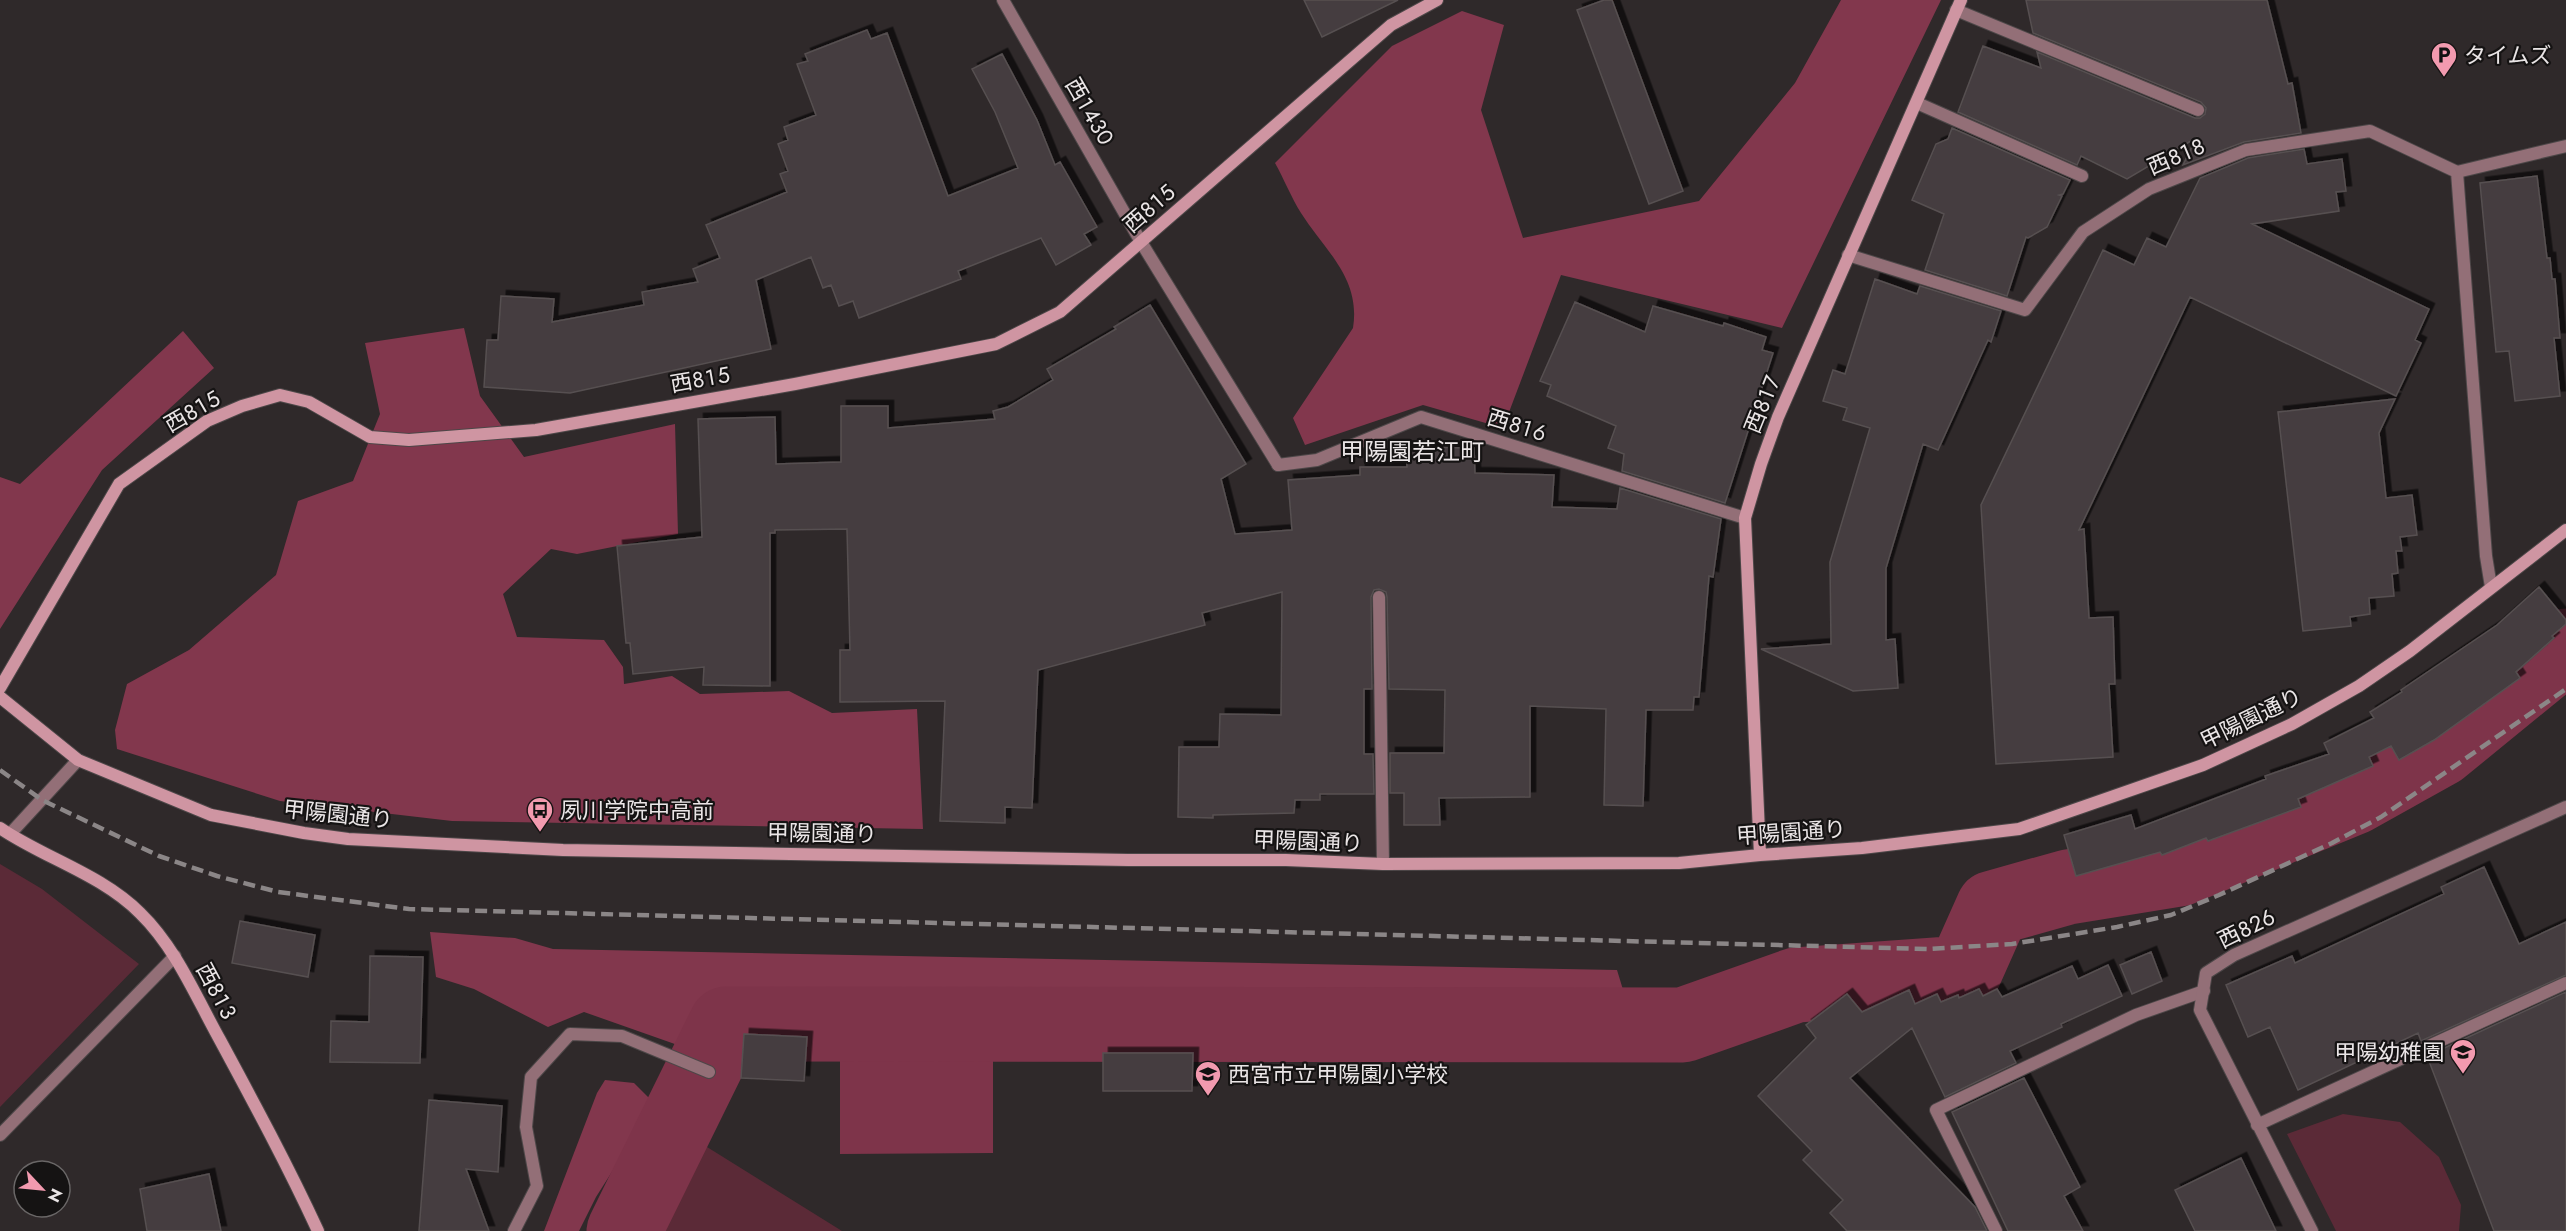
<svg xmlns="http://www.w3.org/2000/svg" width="2566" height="1231" font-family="Jost,'Noto Sans JP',sans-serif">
	<defs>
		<filter id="shadow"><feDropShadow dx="5.5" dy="-5.5" stdDeviation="0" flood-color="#0009"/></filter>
	</defs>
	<rect width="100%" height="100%" fill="#2f292a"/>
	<path fill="#5b2a37" d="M0,864L42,889L139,964L0,1107Z
		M2343,1114L2400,1122L2439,1157L2461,1205L2459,1231H2336L2287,1134Z
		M699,1142L842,1231H661Z"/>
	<path fill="#82374d" d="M1841,0H1941L1782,328L1561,275L1503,428L1423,405L1305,445L1293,418L1353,328C1361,278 1325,251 1301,213C1291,197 1284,179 1275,163L1392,46L1462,11L1504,25L1481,110L1523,238L1699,201L1795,83Z
		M464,328L480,396L524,457L675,424L678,534L577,554L551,549L503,594L517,637L604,640L623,667L624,684L672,676L700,694L789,691L832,713L917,709L923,829L452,821L280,801L117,749L115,730L127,684L189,650L276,575L298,501L353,481L380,414L365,343Z
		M183,331L214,368L102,470L0,629V477L20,484Z
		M430,932L515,938L553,949L1617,970L1628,1006L1674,1010L1708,980L1721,995L1713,1038L1696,1050L735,1030L723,1061L584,1012L548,1027L474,989L436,977Z
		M605,1080L634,1083L655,1104L596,1197L579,1231H544L597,1093Z"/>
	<path fill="#7e344a" d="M993,1054V1153L840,1154V1055Z"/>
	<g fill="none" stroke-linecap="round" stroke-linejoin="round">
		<path stroke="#7e344a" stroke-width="75" d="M624,1231L726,1024L1683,1025L1796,985L1964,973L1993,908L2068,887L2179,869L2354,797L2440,749L2566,646"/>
	</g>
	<path fill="#443d3f" stroke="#575051" stroke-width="1.5" filter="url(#shadow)" d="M1304,0H1398L1322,37Z
		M1604,0H1612L1683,191L1649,204L1577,10Z
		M2026,0H2267L2288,84L2292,83L2301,133L2244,142L2183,165L2196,138L2127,179L2081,156L2077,165L1958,112L1983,46L2041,68L2037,52L2195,118H2200L2205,114L2206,108L2201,102L2033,33Z
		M867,30L871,39L887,33L948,196L1018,168L995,112L972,69L1002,54L1037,120L1055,165L1060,162L1097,227L1084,234L1091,245L1056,265L1041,238L958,271L961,279L859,318L853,301L839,306L831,285L823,288L811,257L756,280L771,349L570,393L484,387L487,340H498L501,296L554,299L552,322L644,305L642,292L698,282L693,269L720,258L706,225L787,192L780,174L788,171L778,144L788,140L784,127L816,115L797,64L808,61L805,54Z
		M1952,128L2070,180L2063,194L2059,195L2062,196L2047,227L2028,238L2026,237L2007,296L1925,270L1944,214L1912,200L1936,144L1948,139Z
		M2304,149L2307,164L2342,159L2346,191L2336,192L2339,211L2252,224L2429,309L2415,340L2421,343L2396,396L2190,297L2079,530L2084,529L2089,618L2113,617L2115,684H2109L2113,757L1996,764L1981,505L2103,250L2134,265L2147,238L2166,247L2200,178L2248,158Z
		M2537,176L2547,258H2550L2552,279H2555L2560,338H2554L2560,396L2515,401L2509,351L2496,352L2480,183Z
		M1875,279L1917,294L1920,286L2001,311L1991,342L1988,340L1938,450L1923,444L1886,568V640L1895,639L1898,688L1853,691L1761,649L1831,644L1830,562L1870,428L1843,420L1847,408L1823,401L1833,370L1845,374Z
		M1575,302L1645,332L1653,306L1723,326L1724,323L1766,337L1762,350L1773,353L1725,503L1622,471L1624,454L1608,448L1616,426L1547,396L1551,385L1540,381Z
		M1150,305L1246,464L1221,479L1235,534L1292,530L1288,480L1360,475V467H1407L1406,447L1474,448L1475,473L1554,475L1552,507L1617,509L1620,488L1721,519L1713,577L1709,576L1699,697H1694L1693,710H1646L1643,806L1604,805L1606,709L1530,706V797L1439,798L1440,825H1404V793H1390V753H1444L1445,690L1389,689L1387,597L1386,592L1379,589L1374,590L1371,597L1372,689H1364V754H1373L1374,794H1320V800H1295L1294,813L1213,815V818L1178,817L1179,747H1219L1220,714L1281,715L1282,592L1202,613L1205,625L1038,670L1032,808L1005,807V823L940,821L945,701L840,702V650H850L847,529L775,530V533H770V686L703,685L704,667L633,674L630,643H626L617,546L702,537L698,419L775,417L776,464L841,462V406H888V428L995,419L993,411L1008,407L1053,380L1047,369L1116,329L1114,327Z
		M2395,399L2379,433L2386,498L2412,495L2417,535L2400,537L2402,551H2396L2398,573L2392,574L2394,596L2369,598L2370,614L2350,617L2351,626L2303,631L2278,412Z
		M2539,587L2566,620V624L2552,636L2554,638L2516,672L2520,678L2434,740L2399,760L2391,746L2369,757L2373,766L2298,799L2301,807L2208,841L2206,838L2162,855L2160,852L2076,876L2064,835L2131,815L2135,829L2266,779L2265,776L2329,754L2324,743L2374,718L2370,712L2402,692L2401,690L2497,625Z
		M2484,867L2519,944L2566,922V975L2421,1041L2418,1033L2298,1090L2270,1027L2248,1037L2226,985L2292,956L2295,963L2444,894L2441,887Z
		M240,921L315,935L308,977L232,963Z
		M2151,952L2162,981L2132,994L2120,965Z
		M370,956L423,957L420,1063L330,1062L331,1021L369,1022Z
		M2108,965L2122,996L2061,1024L2062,1027L2010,1051L2016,1063L1945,1097L1912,1028L1850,1078L1975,1207L1987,1231H1847L1830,1213L1843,1200L1803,1160L1812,1151L1758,1096L1816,1038L1806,1025L1847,994L1862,1012L1909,990L1915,1004L1937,994L1941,1002L1958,995L1959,998L1979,989L1983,996L1997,989L2002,997L2072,966L2078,979Z
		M2566,992V1231H2494L2427,1056Z
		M744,1034L807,1037L804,1081L741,1078Z
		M1103,1053H1193L1192,1091H1103Z
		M2024,1078L2080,1187L2064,1196L2083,1231H2008L1952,1112Z
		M429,1100L502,1106L498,1172L466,1169L489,1231H419Z
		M2241,1158L2276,1231H2195L2175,1190Z
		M209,1174L221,1231H147L140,1189Z"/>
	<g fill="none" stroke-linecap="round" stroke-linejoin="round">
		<g stroke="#4d4748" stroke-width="14">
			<path id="lane" d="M1956,10L2198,110
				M1917,103L2082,176
				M2457,172L2566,146
				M1141,242L1278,465
				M1379,597L1383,864
				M1996,1231L1936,1110L2136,1015L2204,991"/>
		</g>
		<g stroke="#4d4748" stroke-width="14">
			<path id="street" d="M1003,0L1141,242
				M1848,255L2025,310L2083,232L2149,189L2246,150L2370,131L2457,172L2486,556L2491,587
				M1278,465L1317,460L1421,417L1745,518
				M10,834L78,760
				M2257,1125L2566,983
				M0,1135L175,956
				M514,1231L537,1186L526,1127L531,1077L570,1034L622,1036L709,1072
				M2312,1231L2200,1010L2206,973L2234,955L2566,807"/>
		</g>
		<g stroke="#4d4748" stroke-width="14">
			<path id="secondary" d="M0,688L119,484L207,421L242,406L280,395L309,402L370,437L409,440L536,430L795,384L996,344L1060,312L1391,25L1437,0
				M0,697L78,760L211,815L304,833L348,839L563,850L1128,860H1286L1383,864L1679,863L1760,855L1862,848L2019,829L2203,765L2292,724L2359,686L2410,651L2566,530
				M0,828C44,858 101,874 140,913C176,948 196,997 220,1040C254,1103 288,1166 318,1231
				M1760,855L1745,518L1761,464L1778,417L1961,0"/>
		</g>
		<use href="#lane" stroke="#936f77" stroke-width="12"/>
		<use href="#street" stroke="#936f77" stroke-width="12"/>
		<use href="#secondary" stroke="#cf95a2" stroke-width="12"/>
		<path stroke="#8b8687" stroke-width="4.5" stroke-dasharray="12 6" stroke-linecap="butt" d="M0,770L42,800L159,856L217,876L278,892L409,909L1928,949L2012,944L2117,927L2171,915L2219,895L2332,843L2381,817L2566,689"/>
	</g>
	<defs>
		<g id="parking-pin" transform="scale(1.35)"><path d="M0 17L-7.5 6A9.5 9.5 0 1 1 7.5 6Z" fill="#f29aaf" stroke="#151313"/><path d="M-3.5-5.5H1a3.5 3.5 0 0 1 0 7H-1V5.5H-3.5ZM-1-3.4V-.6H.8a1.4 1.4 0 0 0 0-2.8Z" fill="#111"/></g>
		<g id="bus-pin" transform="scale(1.35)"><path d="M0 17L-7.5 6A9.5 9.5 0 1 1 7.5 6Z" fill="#f29aaf" stroke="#151313"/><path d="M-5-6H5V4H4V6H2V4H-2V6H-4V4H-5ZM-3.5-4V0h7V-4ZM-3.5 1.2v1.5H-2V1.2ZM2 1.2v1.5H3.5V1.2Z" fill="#111"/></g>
		<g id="school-pin" transform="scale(1.35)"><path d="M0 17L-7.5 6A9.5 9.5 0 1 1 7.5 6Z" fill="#f29aaf" stroke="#151313"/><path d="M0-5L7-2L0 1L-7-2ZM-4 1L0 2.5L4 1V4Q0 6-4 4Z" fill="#111"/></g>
	</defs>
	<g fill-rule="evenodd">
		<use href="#parking-pin" x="2444" y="55"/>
		<use href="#bus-pin" x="540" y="810"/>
		<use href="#school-pin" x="2463" y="1052"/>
		<use href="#school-pin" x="1208" y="1074"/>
	</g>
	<g text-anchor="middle" stroke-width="4.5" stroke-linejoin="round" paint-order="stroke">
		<g font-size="22" fill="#eae5e6" stroke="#151313" text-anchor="start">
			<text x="2464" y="63">タイムズ</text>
			<text x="560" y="818">夙川学院中高前</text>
			<text x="2444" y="1060" text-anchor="end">甲陽幼稚園</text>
			<text x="1228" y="1082">西宮市立甲陽園小学校</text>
		</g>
		<g font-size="22" fill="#eae5e6" stroke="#151313">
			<text transform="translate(1090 111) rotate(60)" y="8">西１４３０</text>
			<text transform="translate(2176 156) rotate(-23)" y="8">西８１８</text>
			<text transform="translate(1149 208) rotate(-41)" y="8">西８１５</text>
			<text transform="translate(700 379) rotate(-10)" y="8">西８１５</text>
			<text transform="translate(1762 404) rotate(-68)" y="8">西８１７</text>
			<text transform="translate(192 411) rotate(-30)" y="8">西８１５</text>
			<text transform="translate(1517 425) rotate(17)" y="8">西８１６</text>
			<text transform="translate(2251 718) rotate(-26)" y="8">甲陽園通り</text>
			<text transform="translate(338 814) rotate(6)" y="8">甲陽園通り</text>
			<text transform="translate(1791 832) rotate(-4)" y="8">甲陽園通り</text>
			<text transform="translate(822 833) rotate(1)" y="8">甲陽園通り</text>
			<text transform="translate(1308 841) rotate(2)" y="8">甲陽園通り</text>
			<text transform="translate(2246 928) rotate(-26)" y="8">西８２６</text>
			<text transform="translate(217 991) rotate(62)" y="8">西８１３</text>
		</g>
		<g font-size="24" fill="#eae5e6" stroke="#151313">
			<text x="1412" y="460">甲陽園若江町</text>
		</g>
	</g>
	<g transform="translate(42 1189) rotate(116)"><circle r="28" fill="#151313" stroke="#6a6767" stroke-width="1.5"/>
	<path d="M0-4.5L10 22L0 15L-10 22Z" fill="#f29aaf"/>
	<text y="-9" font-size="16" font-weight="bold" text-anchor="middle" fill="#eae5e6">N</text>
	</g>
</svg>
